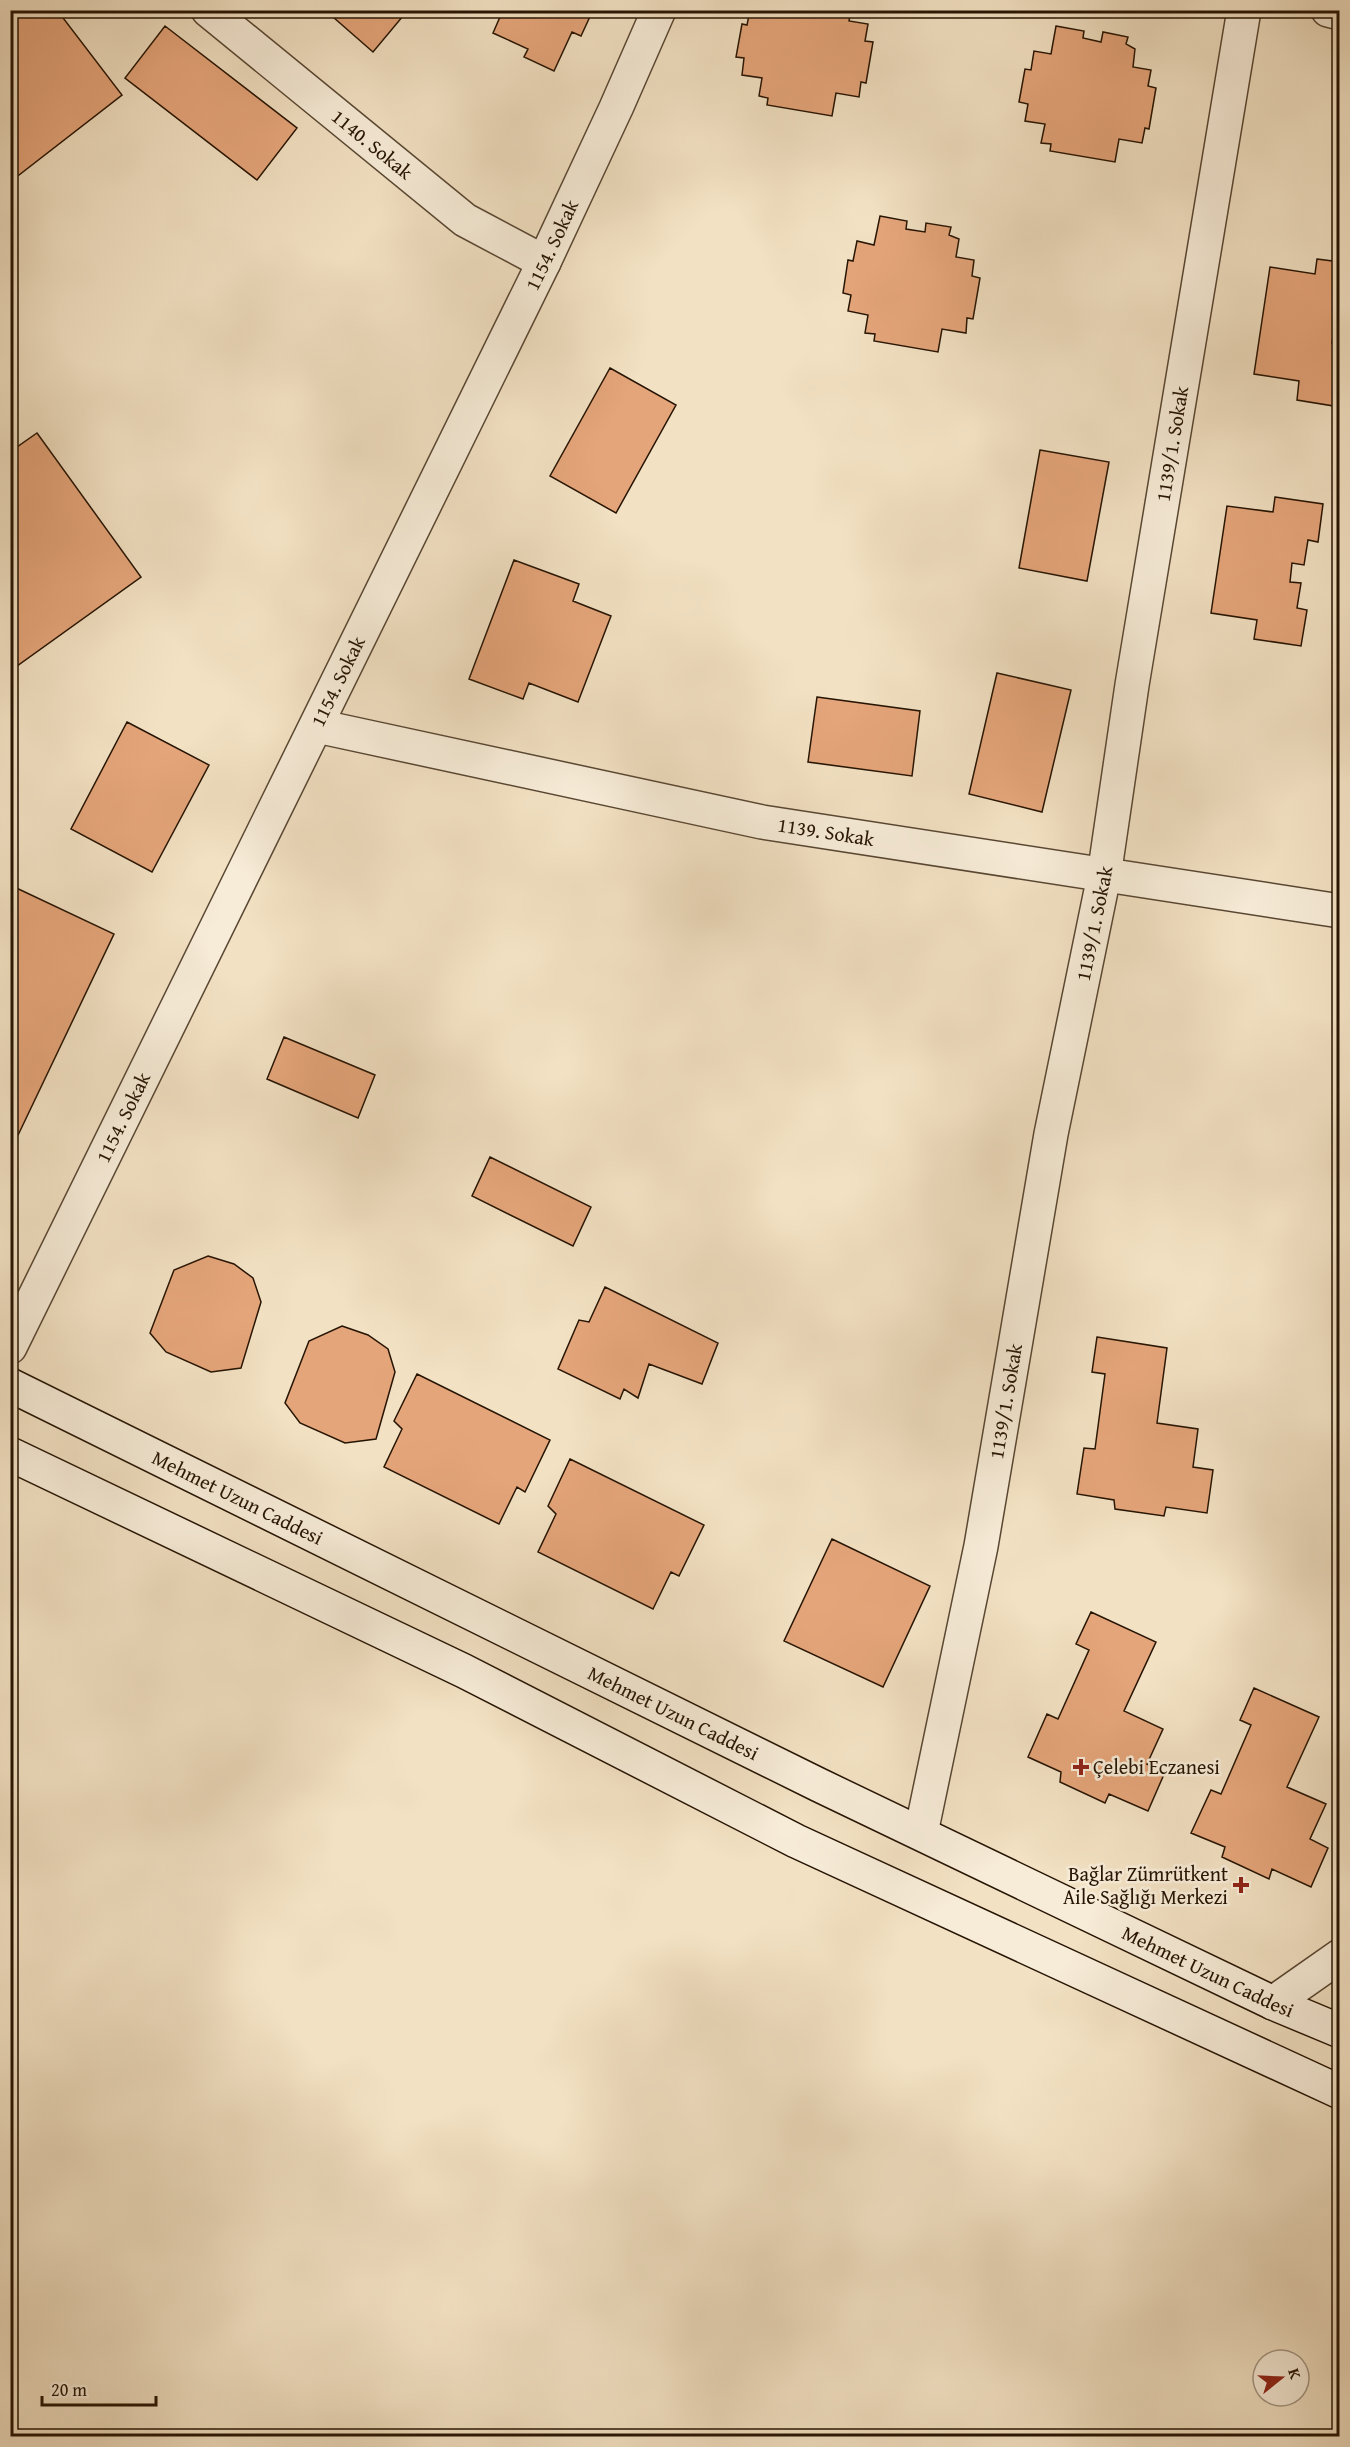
<svg xmlns="http://www.w3.org/2000/svg" width="1350" height="2447" font-family="'Gentium Book Plus',serif">
	<rect width="100%" height="100%" fill="#f2e1c3"/>
	<filter id="stains"><feTurbulence type="fractalNoise" baseFrequency=".00333" numOctaves="4"/><feColorMatrix values="0 0 0 0 .2 0 0 0 0 .09 0 0 0 0 .02 0 0 0 .5 -.17"/></filter>
	<radialGradient id="worn" r=".72"><stop offset=".6" stop-color="#630" stop-opacity="0"/><stop offset="1" stop-color="#630" stop-opacity=".3"/></radialGradient>
	<path fill="#e5a57a" stroke="#261403" stroke-width="1.5" d="M27,10H57L122,95L10,182V23Z
		M325,10H408L373,52Z
		M503,10H593L581,36L572,32L554,71L524,57L528,49L493,33Z
		M750,10H851L849,21L868,24L865,41L873,42L866,83L861,82L859,97L836,93L832,116L767,105L768,98L759,96L762,78L742,75L744,58L736,57L742,24L747,25Z
		M165,26L297,128L257,180L125,78Z
		M1056,26L1084,31L1083,38L1101,42L1103,32L1128,37L1126,44L1135,49L1133,67L1151,70L1148,86L1156,88L1149,129L1145,128L1142,143L1119,139L1115,162L1050,151L1051,144L1041,143L1045,124L1025,121L1028,104L1019,102L1025,69L1031,70L1034,51L1051,54Z
		M880,216L907,221L906,229L925,232L926,223L951,227L949,235L959,239L956,257L974,260L972,276L980,278L973,319L967,318L966,333L942,329L938,352L874,341L875,334L865,333L868,315L848,311L851,295L843,293L848,260L853,261L857,241L874,245Z
		M1317,259L1340,262V325H1335L1332,343L1340,344V407L1297,400L1299,381L1254,374L1270,267L1315,274Z
		M610,368L676,405L616,513L550,476Z
		M37,433L141,577L10,671V452Z
		M1040,450L1109,462L1087,581L1019,568Z
		M1275,497L1323,504L1318,542L1308,540L1304,565L1292,563L1290,582L1301,583L1297,608L1307,610L1301,646L1254,639L1257,620L1211,613L1227,506L1273,512Z
		M514,560L579,584L573,601L611,616L578,702L529,683L523,699L469,679Z
		M997,673L1071,690L1042,812L969,794Z
		M817,697L920,711L912,776L808,762Z
		M127,722L209,765L152,872L71,829Z
		M10,885L114,934L10,1152Z
		M284,1037L375,1075L358,1118L267,1079Z
		M490,1157L591,1207L573,1246L472,1196Z
		M208,1256L234,1264L253,1278L261,1302L241,1368L211,1372L166,1352L150,1333L174,1270Z
		M605,1287L718,1343L702,1384L649,1364L638,1398L624,1389L620,1399L558,1369L579,1320L589,1322Z
		M342,1326L368,1335L388,1349L395,1372L376,1439L345,1443L300,1423L285,1403L309,1341Z
		M1097,1337L1167,1348L1157,1423L1198,1429L1193,1467L1213,1470L1207,1513L1166,1507L1164,1516L1115,1509L1114,1500L1077,1494L1084,1448L1095,1449L1105,1374L1092,1372Z
		M417,1374L550,1440L525,1492L517,1487L499,1524L384,1467L402,1429L394,1421Z
		M570,1459L704,1525L679,1576L671,1572L653,1609L538,1552L556,1514L548,1506Z
		M832,1539L930,1586L883,1687L784,1641Z
		M1091,1612L1156,1642L1124,1711L1163,1729L1147,1764L1165,1772L1148,1811L1109,1794L1105,1803L1060,1782L1061,1772L1028,1757L1047,1714L1058,1719L1089,1650L1076,1644Z
		M1254,1688L1319,1717L1287,1787L1326,1804L1310,1839L1328,1848L1311,1887L1272,1869L1269,1879L1222,1857L1225,1847L1191,1833L1211,1790L1221,1794L1251,1725L1240,1720Z"/>
	<g fill="none" stroke-linecap="round" stroke-linejoin="round">
		<g stroke="#594733" stroke-width="36">
			<g id="street">
				<path id="s1" d="M208,10L465,220L544,262"/>
				<path d="M1328,10L1340,13"/>
				<path id="s2" d="M317,726L762,822L1340,911"/>
				<path id="s3" d="M10,1347L544,262L616,108L659,10"/>
				<path id="s4" d="M921,1833L981,1546L1051,1134L1104,876L1132,685L1244,10"/>
				<path d="M1273,2003L1340,1956"/>
			</g>
		</g>
		<g stroke="#261403" stroke-width="36">
			<g id="secondary">
				<path id="s5" d="M10,1385L819,1785L1273,2003L1340,2031"/>
				<path d="M10,1454L464,1671L796,1841L1340,2092"/>
			</g>
		</g>
		<use href="#street" stroke="#f7ecd8" stroke-width="33"/>
		<use href="#secondary" stroke="#f7ecd8" stroke-width="33"/>
	</g>
	<g fill="#8f2418" stroke="#f7ecd8" stroke-width="2">
		<path d="M1078 1758h6v6h6v6h-6v6h-6v-6h-6v-6h6z"/>
		<path d="M1238 1876h6v6h6v6h-6v6h-6v-6h-6v-6h6z"/>
	</g>
	<g text-anchor="middle" stroke-width="5" stroke-linejoin="round" paint-order="stroke">
		<g font-size="20" fill="#261403" stroke="#f7ecd8">
			<text dy="7" stroke="none"><textPath href="#s1" startOffset="212">1140. Sokak</textPath></text>
			<text dy="7" stroke="none"><textPath href="#s3" startOffset="1228">1154. Sokak</textPath></text>
			<text dy="7" stroke="none"><textPath href="#s4" startOffset="1412">1139/1. Sokak</textPath></text>
			<text dy="7" stroke="none"><textPath href="#s3" startOffset="742">1154. Sokak</textPath></text>
			<text dy="7" stroke="none"><textPath href="#s2" startOffset="520">1139. Sokak</textPath></text>
			<text dy="7" stroke="none"><textPath href="#s4" startOffset="926">1139/1. Sokak</textPath></text>
			<text dy="7" stroke="none"><textPath href="#s3" startOffset="256">1154. Sokak</textPath></text>
			<text dy="7" stroke="none"><textPath href="#s4" startOffset="440">1139/1. Sokak</textPath></text>
			<text dy="7" stroke="none"><textPath href="#s5" startOffset="254">Mehmet Uzun Caddesi</textPath></text>
			<text dy="7" stroke="none"><textPath href="#s5" startOffset="740">Mehmet Uzun Caddesi</textPath></text>
			<text dy="7" stroke="none"><textPath href="#s5" startOffset="1334">Mehmet Uzun Caddesi</textPath></text>
		</g>
		<g font-size="20" fill="#261403" stroke="#f7ecd8" text-anchor="start">
			<text x="1093" y="1774">Çelebi Eczanesi</text>
			<text x="1228" y="1881" text-anchor="end">Bağlar Zümrütkent<tspan x="1228" dy="23">Aile Sağlığı Merkezi</tspan></text>
		</g>
	</g>
	<rect width="1350" height="2447" fill="none" stroke="#f2e1c3" stroke-width="36"/>
	<rect x="12" y="12" width="1326" height="2423" fill="none" stroke="#261403" stroke-width="3"/>
	<rect x="18" y="18" width="1314" height="2411" fill="none" stroke="#261403" stroke-width="1.5"/>
	<g transform="translate(1281 2378) rotate(72)"><circle r="28" fill="#f7ecd8" stroke="#a39683" stroke-width="1.5"/>
	<path d="M0-4.5L10 22L0 15L-10 22Z" fill="#8f2418"/>
	<text y="-9" font-size="16" font-weight="bold" text-anchor="middle" fill="#261403">K</text>
	</g>
	<path d="M42 2396v9h114v-9" fill="none" stroke="#261403" stroke-width="3"/>
	<text x="51" y="2396" font-size="18" fill="#261403" stroke="#f7ecd8" stroke-width="4.5" paint-order="stroke">20 m</text>
	<rect width="100%" height="100%" filter="url(#stains)"/>
	<rect width="100%" height="100%" fill="url(#worn)"/>
</svg>
